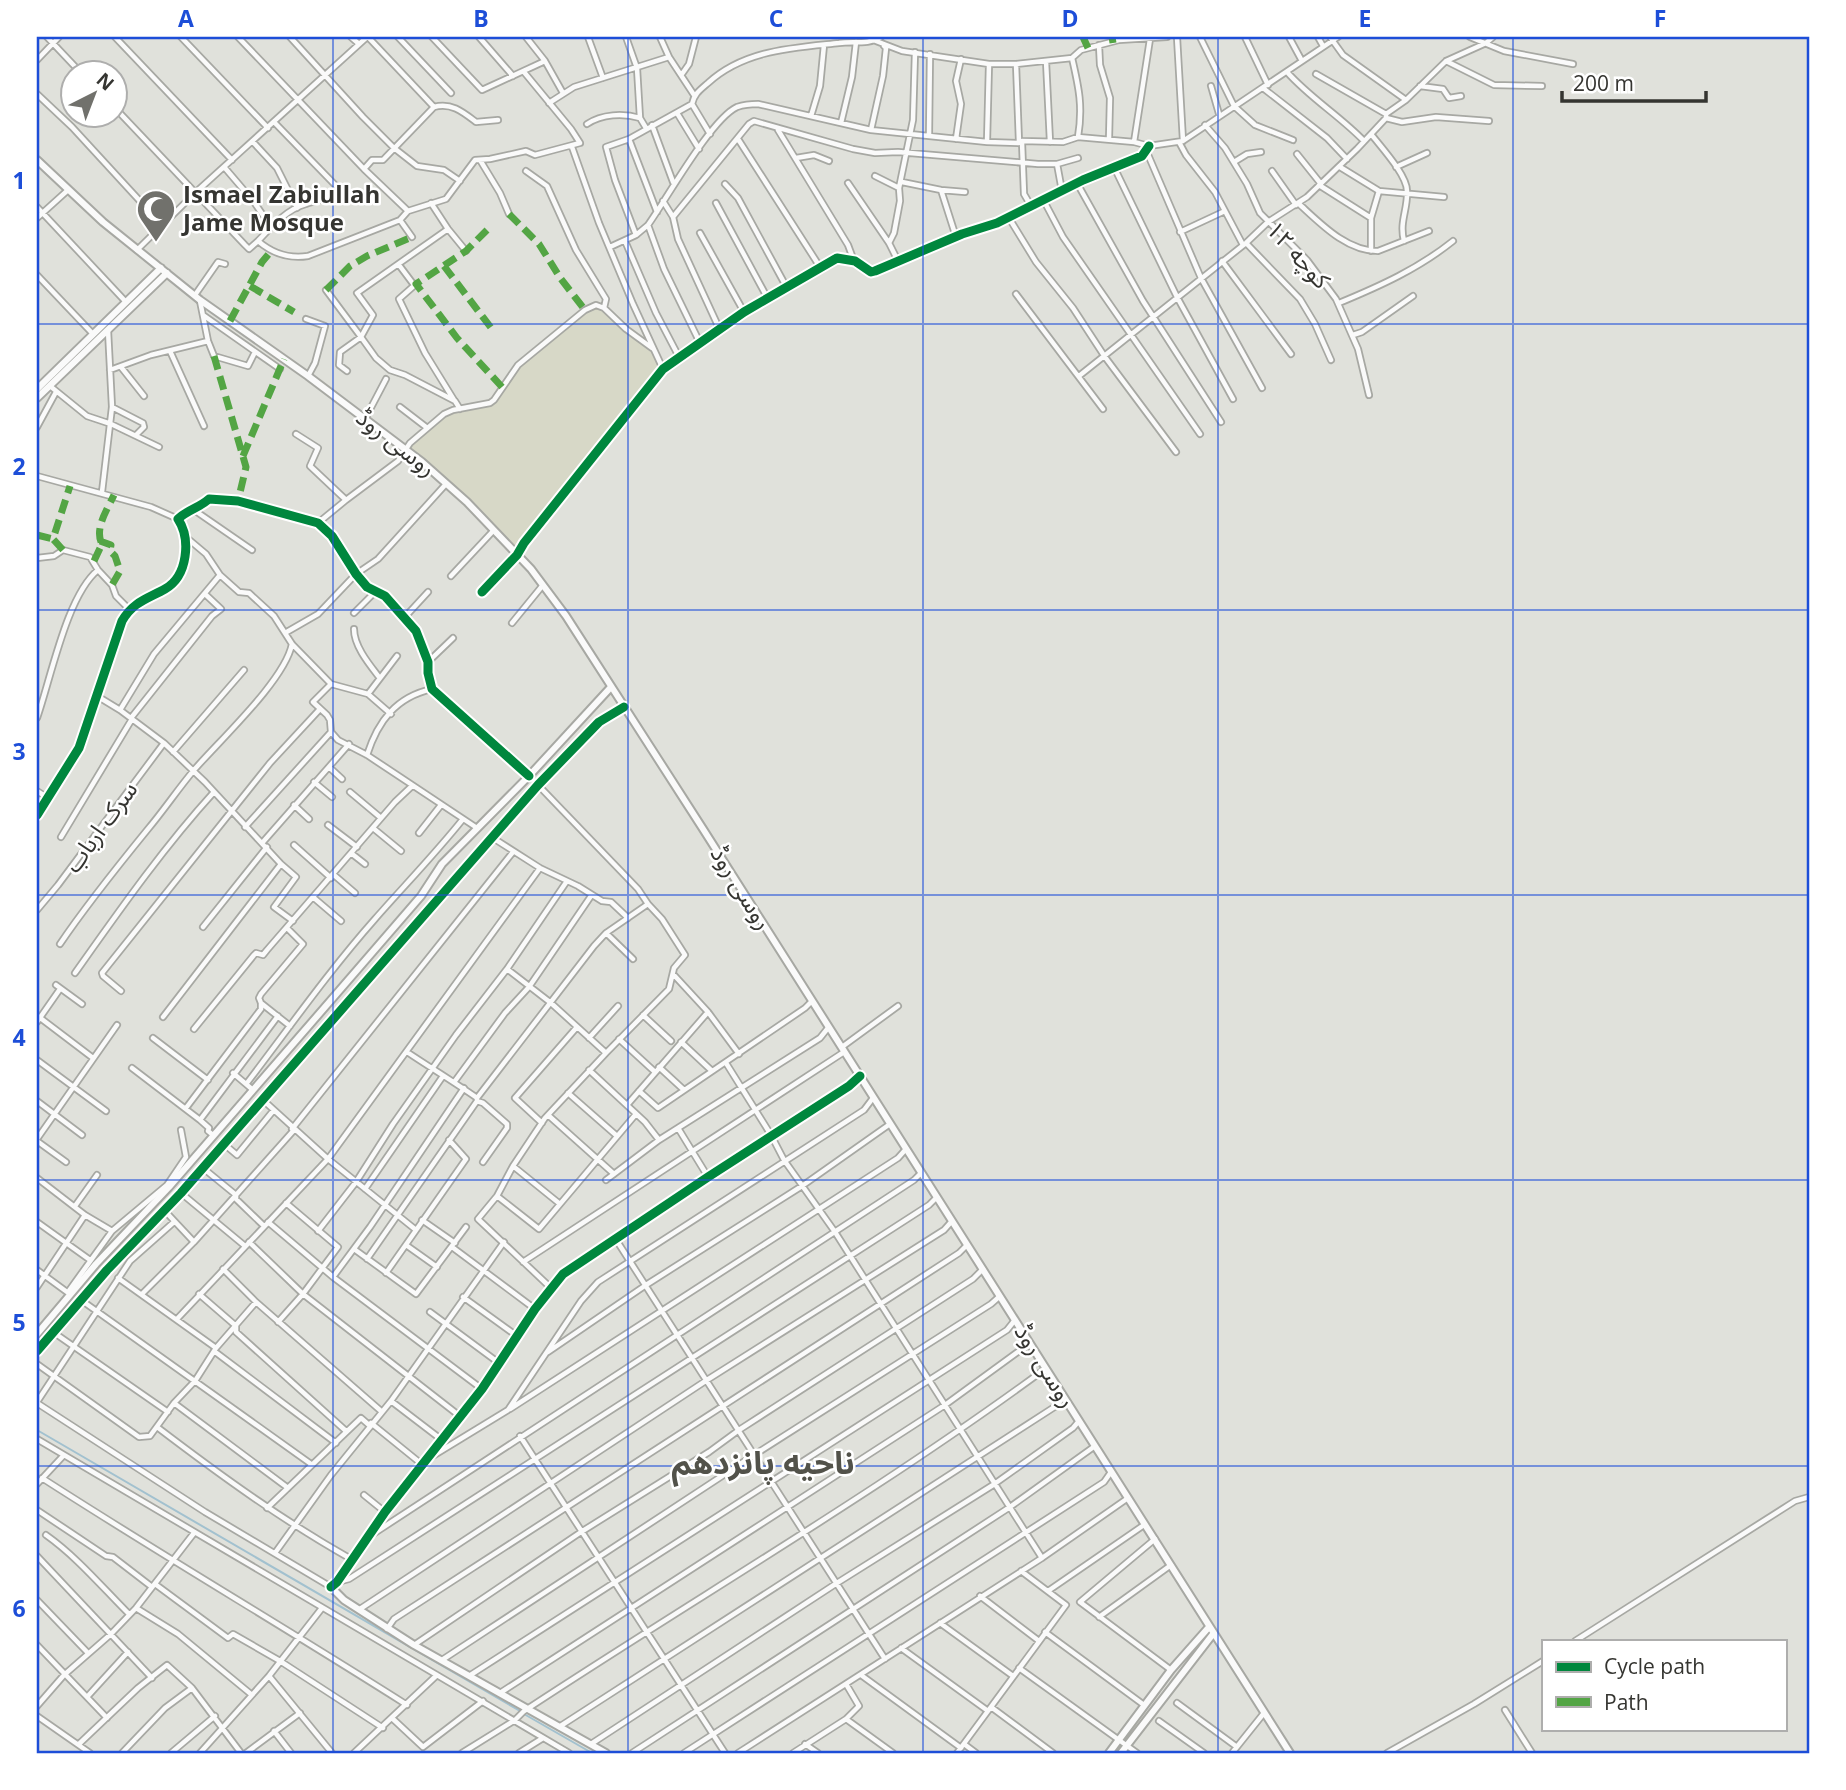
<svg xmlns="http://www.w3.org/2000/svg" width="1846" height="1790" font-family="'Open Sans','Noto Sans Arabic',sans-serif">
	<rect width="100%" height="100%" fill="#e0e1db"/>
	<path fill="#d7d8c7" d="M596,305L652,348L663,369L517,555L467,502L404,450L444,414L490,403L518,365L585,310Z"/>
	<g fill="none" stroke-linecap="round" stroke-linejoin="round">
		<path stroke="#a2c1cf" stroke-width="2" d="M37,1430L520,1711
			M524,1714L592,1753"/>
		<g stroke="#a7a8a3" stroke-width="8">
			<path id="street" d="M47,37L82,74
				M115,37L232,160
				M181,37L268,128
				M238,37L364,169L408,211
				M290,37L363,117L394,148L417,166L444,170L460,181
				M351,37L359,44
				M368,37L434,107
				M398,37L451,93
				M432,37L482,90L545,61
				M479,37L513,76
				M526,37L545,61L563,93
				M588,37L603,78
				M626,37L637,68L640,118L646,128
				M660,37L669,57L694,95
				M1177,37L1183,141
				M1200,37L1234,106L1255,125L1293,140
				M1245,37L1268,85
				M1289,37L1302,61
				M1318,37L1323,46
				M1330,37L1343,55L1406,100
				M1470,37L1504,51L1573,64
				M876,41L902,51L989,64H1016L1072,58L1081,50L1119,40L1167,37
				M1099,45L1100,65L1110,98L1109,139
				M1072,58C1079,88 1083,107 1078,137
				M37,60L59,37
				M1046,61L1050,142
				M1446,61L1494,85L1542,86
				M1016,64L1019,142
				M1287,72C1310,98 1340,116 1364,141
				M682,74L689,64L696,37
				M1316,74L1386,114
				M1211,86L1219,114
				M1420,86L1443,89L1449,98L1461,96
				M1263,88L1327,138L1347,159
				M37,94L72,127L162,225
				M549,103L574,87L669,57
				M692,104L710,134
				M116,109L245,245L249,249L258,241
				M677,113L699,149
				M811,116L820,86L824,45
				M1386,118L1402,122L1436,117L1489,121
				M274,122L341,191C330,200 319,199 306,204C287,209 271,227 258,241C272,253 289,259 308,256L400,220L408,211L446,199L475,160L490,159L526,151L535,155L580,143L571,129L524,72
				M841,123L852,77L856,42
				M587,124C602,114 623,113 640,118
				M652,125L673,182
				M1205,125L1225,148L1247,184L1260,213L1307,260L1336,299L1358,349L1369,395
				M778,130L848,245L854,261
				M871,130L883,76L886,48L884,46
				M1371,134C1381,147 1407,175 1407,191C1408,209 1399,222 1404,241
				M929,136L930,54
				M629,139L657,212
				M738,139L820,267
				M956,139L961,104L956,81L961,59
				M253,142L277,168L297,208
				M987,142L989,64
				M1022,142L1024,194L1031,206
				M1134,142L1150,39
				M1179,142L1186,155L1215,192L1243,245
				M572,147L599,223L633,304L663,369
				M1146,150L1201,278L1262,388
				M1297,154L1321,184
				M796,158L814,155L829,161
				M480,160L500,193L509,214
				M1234,162L1247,154L1261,152
				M1057,164L1062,191
				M1114,167L1177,297L1233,399
				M1340,167L1379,191L1371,218V251
				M1396,167L1427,153
				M225,168L254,202L271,227
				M364,169L372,160H383L434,107C451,102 463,112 476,122L498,120
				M526,171L547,186L576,250L606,299L604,308
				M1272,171L1296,205
				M875,176L899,188
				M902,182L941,190L965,192
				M848,183L889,243L898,261
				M1077,183L1143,301L1221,422
				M725,184L738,198L787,288
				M1319,185L1371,218
				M941,190L956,237
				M1379,191L1444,197
				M663,201L673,217L678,239L719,328
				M1044,201L1063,237L1200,434
				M431,203L448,229L466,251
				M716,203L768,299
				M1298,203C1320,223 1346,251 1378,251L1429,231
				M37,207L126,302
				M673,217L749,124L754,121L853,149L875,153L898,152L1038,164H1057L1078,158
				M37,218L68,190
				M1009,218L1036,262L1073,308L1105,357L1176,452
				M400,220L412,237
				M648,225L664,269L700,343
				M448,229L357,293L373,315L361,337L376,358L390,370L405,375L455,401L460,409
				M1180,232L1225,211
				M700,233L744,312
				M636,235L615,180L606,147L629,139L692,104C694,94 700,90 708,83C744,50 792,48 839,43C853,41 868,45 881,37
				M625,241L656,313L679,357
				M889,243L894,233L900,201L899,188L913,120L915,52
				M1246,243L1300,299L1315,324L1331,360
				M610,247L636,235L648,225C666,200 711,119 737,107C743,105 751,104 758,104L871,130L987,142L1019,143L1022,141L1063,142L1078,137L1134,142L1149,146L1183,141L1338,37
				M137,250L195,193L367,37
				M1222,261L1291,354
				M399,265L414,285
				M37,275L93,334
				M416,284L399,299L425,353L454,400
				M326,290L361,337L340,352L339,365L347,371
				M1016,294L1103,409
				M195,295L218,262L225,264
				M200,301L208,341L214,356L248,366L255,352
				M1339,303C1380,286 1418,269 1453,241
				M203,315L280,369
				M306,319L325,326L315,363L308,376
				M1353,335L1362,332L1413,296
				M170,351L204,426
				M121,367L144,396
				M110,370L151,355L208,341
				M1079,376L1246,243L1268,222L1307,197L1357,149L1386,118V114L1406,100L1446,61L1486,43L1493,37
				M50,386L87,416L111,424L159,447
				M112,407L143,423L144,427L136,435
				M400,407L426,427
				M365,419L386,379
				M37,427L56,392
				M296,434L318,448L310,466L346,500
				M37,476L151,507L178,519
				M102,492L112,407L108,330
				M194,510L252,550
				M318,523L346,500L398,461L410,443L444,414L453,410L490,403L494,400L518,365L585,310L596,305L604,308L626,329L652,348
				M187,538L206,554L220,575L239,592L249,593L274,616L292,644L331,684L368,694L391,714
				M37,558L54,556L63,550L90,557L98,570L112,585L116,596L129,609
				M451,576L494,530
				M482,592L517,555L524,543L663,369L744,312L837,258L855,261L871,272L875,271L962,234L997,223L1083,180L1142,156L1149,146
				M354,613L376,591
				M405,617L428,592
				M512,623L543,585
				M354,629C354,646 369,664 379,677
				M285,633L318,614L356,574L378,559L446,484
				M428,662L453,638
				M331,684L313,702L327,715L330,720L331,732L338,740L367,755L477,828
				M368,694L397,656
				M97,696L120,710L164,743L205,782L281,864L296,877L274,907L293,921
				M120,710L154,654L220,575
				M37,718C51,678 67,595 98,570
				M131,718L212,616L221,609L205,594
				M173,752L244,670
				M367,755C378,721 396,697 432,689
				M329,767L342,779
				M314,782L332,797
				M538,785L638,889L648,904L662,919L685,955L674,968L669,989L606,1053L545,1118L513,1166L497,1196L478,1219L551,1288
				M37,791L48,798
				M350,792L381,818
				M294,805L309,819
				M37,815L79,748L122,621C133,602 147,599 165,589C188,576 191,539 178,519C187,510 199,508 209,499L238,501L318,523L332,536L356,574L367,587L385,596L416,631L428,662V673L432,689L529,776
				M328,825L357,847
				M245,827L331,732
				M373,828L401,851
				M419,833L441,805
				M61,837L132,719
				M493,838L540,868L578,886L602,901L611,902L628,918
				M263,842L349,744
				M294,845L331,878
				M351,853L365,864
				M334,875L355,893
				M314,898L341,921
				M37,910L58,885L164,743
				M203,927L267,847
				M606,933L633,959
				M60,944C87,904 117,867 148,829C164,810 178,789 194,770C220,740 285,680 292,644
				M507,969L551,1003L606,1053
				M75,973C119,911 163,848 214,792
				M673,974L708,1012L739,1054
				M56,985L82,1004
				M121,991L103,976L102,973L270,763L320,709
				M261,1003L290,1026
				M643,1015L671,1041
				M39,1017L93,1058
				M163,1017L281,864
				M37,1022L60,989
				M194,1029L254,955L256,953L263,955L267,950L395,802L412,786
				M153,1038L208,1080
				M589,1038L618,1006
				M619,1039L655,1072
				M681,1042L712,1071
				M842,1047L898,1006
				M407,1052C431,1068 454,1082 477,1098
				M37,1060L106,1111
				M726,1063L771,1135L784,1160L835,1232L1042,1558
				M659,1067L684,1090
				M132,1068L200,1120L209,1128L208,1131L213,1135
				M589,1070L645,1122L659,1140
				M233,1073L253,1090
				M455,1081L505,1013L529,987L591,896
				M247,1083C289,1028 329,971 375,919C404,886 435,854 463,819
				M639,1091L658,1108L805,1008L812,1001
				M568,1093L617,1136
				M263,1100L328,1159L416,1230
				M37,1101L82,1135
				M477,1101L483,1103L507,1124V1128L483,1162
				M627,1105L708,1012
				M186,1108L261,1009V1003L259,998L261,994L303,944L287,928
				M548,1115L614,1174
				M200,1120L278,1016
				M542,1123L515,1098L577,1027
				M678,1128L708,1177
				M292,1129L513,852
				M37,1139L117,1025
				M37,1141L66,1162
				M224,1144L237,1155L273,1111
				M513,1166L560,1204
				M203,1168L236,1195V1199L264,1226
				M37,1178L85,1215L112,1231
				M606,1180L659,1140L820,1038L828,1028
				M365,1189L443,1076
				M181,1193L245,1246
				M497,1196L539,1229L636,1114
				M75,1206L97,1175
				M164,1210L194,1242
				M422,1220L455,1243
				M37,1222L90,1260
				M268,1222L333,1277L482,1389
				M318,1231L356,1182L393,1124L456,1035L507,969L567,881
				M615,1238L885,1659
				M249,1242L303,1294L461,1417
				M406,1245L437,1267
				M452,1247L535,1309
				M354,1249L416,1294L466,1227
				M367,1259L477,1101V1098L594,946L606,933L648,904
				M523,1262L844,1052
				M223,1269L256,1302L381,1411
				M37,1270L67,1292
				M386,1273L466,1159L449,1140
				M333,1277L370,1227L464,1088
				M118,1278L216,1348
				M37,1287L85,1215
				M68,1292L112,1231L167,1185L186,1157L181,1130
				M142,1294L194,1242L294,1130
				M199,1294L236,1326V1332L346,1431
				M463,1297L517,1336
				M81,1300L311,1464
				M430,1312L499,1363
				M177,1319L328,1159L540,868
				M278,1322L303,1294L338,1247L286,1203
				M53,1332L168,1412
				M214,1351L336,1443
				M548,1352L646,1285L802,1186L890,1124
				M37,1364L139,1437L150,1436L174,1403L195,1381L216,1348L256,1302
				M391,1401L442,1440
				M37,1402L130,1261L174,1222
				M37,1403L205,1512L331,1587L337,1582L385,1512L482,1389L535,1309L563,1274L708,1177L849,1086L860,1076
				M174,1403L288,1488
				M510,1409L898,1158L906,1149
				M371,1423L424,1466
				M157,1427C220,1475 282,1520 351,1559
				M520,1436L725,1753
				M37,1439L569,1753
				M431,1457L508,1410L581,1301L598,1282L864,1110L873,1098
				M42,1478C163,1556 286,1628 407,1705
				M37,1484L64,1455
				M364,1495L385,1512
				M267,1508L361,1418L369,1425
				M37,1510L106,1556L113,1557L152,1587
				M46,1535C77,1557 102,1587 129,1614
				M370,1536L914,1180L921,1173
				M1155,1539L1080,1602L1171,1670
				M275,1553L331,1475L391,1401L504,1242
				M37,1556L152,1678
				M338,1582L349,1579L929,1205L937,1197
				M155,1584L228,1638L233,1634L280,1661L383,1728
				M1048,1591L1144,1525
				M980,1596L1039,1641
				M37,1600L88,1653
				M136,1608L178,1634L252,1695
				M360,1609L707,1380L944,1230L952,1221
				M1099,1617L1171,1565
				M940,1623L1013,1676
				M387,1629L394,1619L959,1253L967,1245
				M1045,1632L1144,1705
				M1575,1641L1795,1501L1809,1497
				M37,1645L107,1718
				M414,1645L581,1532L709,1452L739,1430L973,1279L983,1269
				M901,1648L988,1711
				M442,1660L754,1455L991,1304L1000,1296
				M1019,1668L1137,1753
				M861,1675L961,1748
				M269,1676L332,1753
				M469,1676L1007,1330L1015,1320
				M500,1693L945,1405L1030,1343
				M87,1697L128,1652
				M1177,1703L1237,1747
				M37,1706L64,1675L111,1634L136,1608L194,1533
				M991,1707L1053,1753
				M1505,1710L1532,1753
				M37,1716L90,1753
				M393,1719L423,1747L483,1701
				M846,1719L893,1753
				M1159,1721L1204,1753
				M559,1727L1056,1406L1064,1397
				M274,1731L291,1753
				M79,1744L138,1688L167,1665L192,1688L241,1753
				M591,1744L837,1583L993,1485L1073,1428L1079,1421
				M805,1744L818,1753
				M964,1744L976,1753
				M122,1753L165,1708L192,1688
				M171,1753L215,1716
				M200,1753L269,1676L322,1608
				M246,1753L300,1713
				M354,1753L437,1675
				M462,1753L515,1720L524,1711C697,1597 878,1492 1045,1369
				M519,1753L543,1738
				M632,1753L1010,1507L1095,1446
				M684,1753L1104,1482L1111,1472
				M738,1753L1042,1558L1128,1498
				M793,1753L846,1719L859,1706L846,1684
				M957,1753L1066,1605L1021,1571
				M1232,1753L1264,1713
				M1387,1753L1474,1704L1543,1661"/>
		</g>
		<g stroke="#a7a8a3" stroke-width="10">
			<path id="secondary" d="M37,160L103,222L200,300L308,376L422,462L467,502L531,569L566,616L703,829L1290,1753
				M37,389L161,268
				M37,398L167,273
				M37,1334L96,1264L169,1187L338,992L421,896L442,864L529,776L611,687
				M37,1351L107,1270L181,1193L538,785L599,722L624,707
				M331,1587L344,1600L414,1645L606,1753
				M1109,1753L1171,1670L1209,1627
				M1121,1753L1213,1634"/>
		</g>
		<use href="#street" stroke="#fafafa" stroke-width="4.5"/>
		<use href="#secondary" stroke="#fafafa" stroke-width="6"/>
		<path stroke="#53a544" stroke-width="7" stroke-dasharray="14 7" stroke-linecap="butt" d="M1083,37L1088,48
			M1112,37L1113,43
			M509,214L539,244L561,279L585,310
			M487,230L466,251L416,284L457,338L502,387
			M444,266L492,329
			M250,286L294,312
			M326,290L350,266L367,256L412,237
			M230,321L262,262L272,250
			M214,356L246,467L238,501
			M243,456L284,359
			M37,535L53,539
			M100,541L111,545L110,551L115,556L120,571L112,585
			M63,550L53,539L70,486
			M94,561L102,544C94,529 107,510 114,495"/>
		<g stroke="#fff" stroke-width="13">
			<path id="cycleway" d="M482,592L517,555L524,543L663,369L744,312L837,258L855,261L871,272L875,271L962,234L997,223L1083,180L1142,156L1149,146
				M37,815L79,748L122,621C133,602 147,599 165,589C188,576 191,539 178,519C187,510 199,508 209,499L238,501L318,523L332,536L356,574L367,587L385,596L416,631L428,662V673L432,689L529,776
				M37,1351L107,1270L181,1193L538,785L599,722L624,707
				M331,1587L337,1582L385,1512L482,1389L535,1309L563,1274L708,1177L849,1086L860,1076"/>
		</g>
		<use href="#cycleway" stroke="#00873e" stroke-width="9"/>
	</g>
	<path fill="none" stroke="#1d4ed8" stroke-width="2" stroke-opacity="0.55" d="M333,37V1753M628,37V1753M923,37V1753M1218,37V1753M1513,37V1753M37,324H1809M37,610H1809M37,895H1809M37,1180H1809M37,1466H1809"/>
	<defs>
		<g id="mosque-pin" transform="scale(2.0125)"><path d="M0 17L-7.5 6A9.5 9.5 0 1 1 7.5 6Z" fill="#71716c" stroke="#fff"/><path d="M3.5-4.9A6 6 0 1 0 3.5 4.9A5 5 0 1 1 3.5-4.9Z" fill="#fff"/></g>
	</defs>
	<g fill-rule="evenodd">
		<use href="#mosque-pin" x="156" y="209"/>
	</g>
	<g text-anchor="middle" stroke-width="5" stroke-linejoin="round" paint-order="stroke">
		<g font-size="24" font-weight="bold" fill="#353531" stroke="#fff" text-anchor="start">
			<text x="183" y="203">Ismael Zabiullah<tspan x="183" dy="28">Jame Mosque</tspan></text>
		</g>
		<g font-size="24" fill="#353531" stroke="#fff">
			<text transform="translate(1298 255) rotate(48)" y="8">کوچه ۱۲</text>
			<text transform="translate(396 443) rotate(38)" y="8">روسی روڈ</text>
			<text transform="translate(101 827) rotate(-54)" y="8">سرک ارباب</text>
			<text transform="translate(741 888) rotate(58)" y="8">روسی روڈ</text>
			<text transform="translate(1045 1366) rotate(58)" y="8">روسی روڈ</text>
		</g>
		<g font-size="32" font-weight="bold" fill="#52524a" stroke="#fff">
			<text x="763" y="1474">ناحیه پانزدهم</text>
		</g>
	</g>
	<rect width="1846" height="1790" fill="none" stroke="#ffffff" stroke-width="77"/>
	<rect x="1542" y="1640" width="245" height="91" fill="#ffffff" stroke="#aeaead" stroke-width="2"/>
	<rect x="1556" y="1662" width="35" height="10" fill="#00873e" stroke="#aeaead" stroke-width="2"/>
	<text x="1604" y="1674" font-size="21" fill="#353531">Cycle path</text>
	<rect x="1556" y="1697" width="35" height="10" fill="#53a544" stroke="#aeaead" stroke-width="2"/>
	<text x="1604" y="1710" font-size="21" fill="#353531">Path</text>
	<g transform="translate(94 94) rotate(42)"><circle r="33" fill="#ffffff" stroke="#aeaead" stroke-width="2"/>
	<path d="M0-5L12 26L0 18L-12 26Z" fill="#71716c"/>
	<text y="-10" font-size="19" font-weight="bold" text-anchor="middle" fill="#353531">N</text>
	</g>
	<path d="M1562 91v10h144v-10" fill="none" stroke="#353531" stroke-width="3.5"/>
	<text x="1573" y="91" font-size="21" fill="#353531" stroke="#ffffff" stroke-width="5" paint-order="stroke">200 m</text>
	<rect x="38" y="38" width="1770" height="1714" fill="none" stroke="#1d4ed8" stroke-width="2.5"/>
	<g font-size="23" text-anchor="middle" font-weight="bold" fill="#1d4ed8">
		<text x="186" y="27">A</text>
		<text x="481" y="27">B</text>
		<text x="776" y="27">C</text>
		<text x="1070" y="27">D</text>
		<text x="1365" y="27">E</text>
		<text x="1660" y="27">F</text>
		<text x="19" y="189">1</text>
		<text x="19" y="475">2</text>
		<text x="19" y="760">3</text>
		<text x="19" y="1046">4</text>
		<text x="19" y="1331">5</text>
		<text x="19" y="1617">6</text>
	</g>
</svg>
